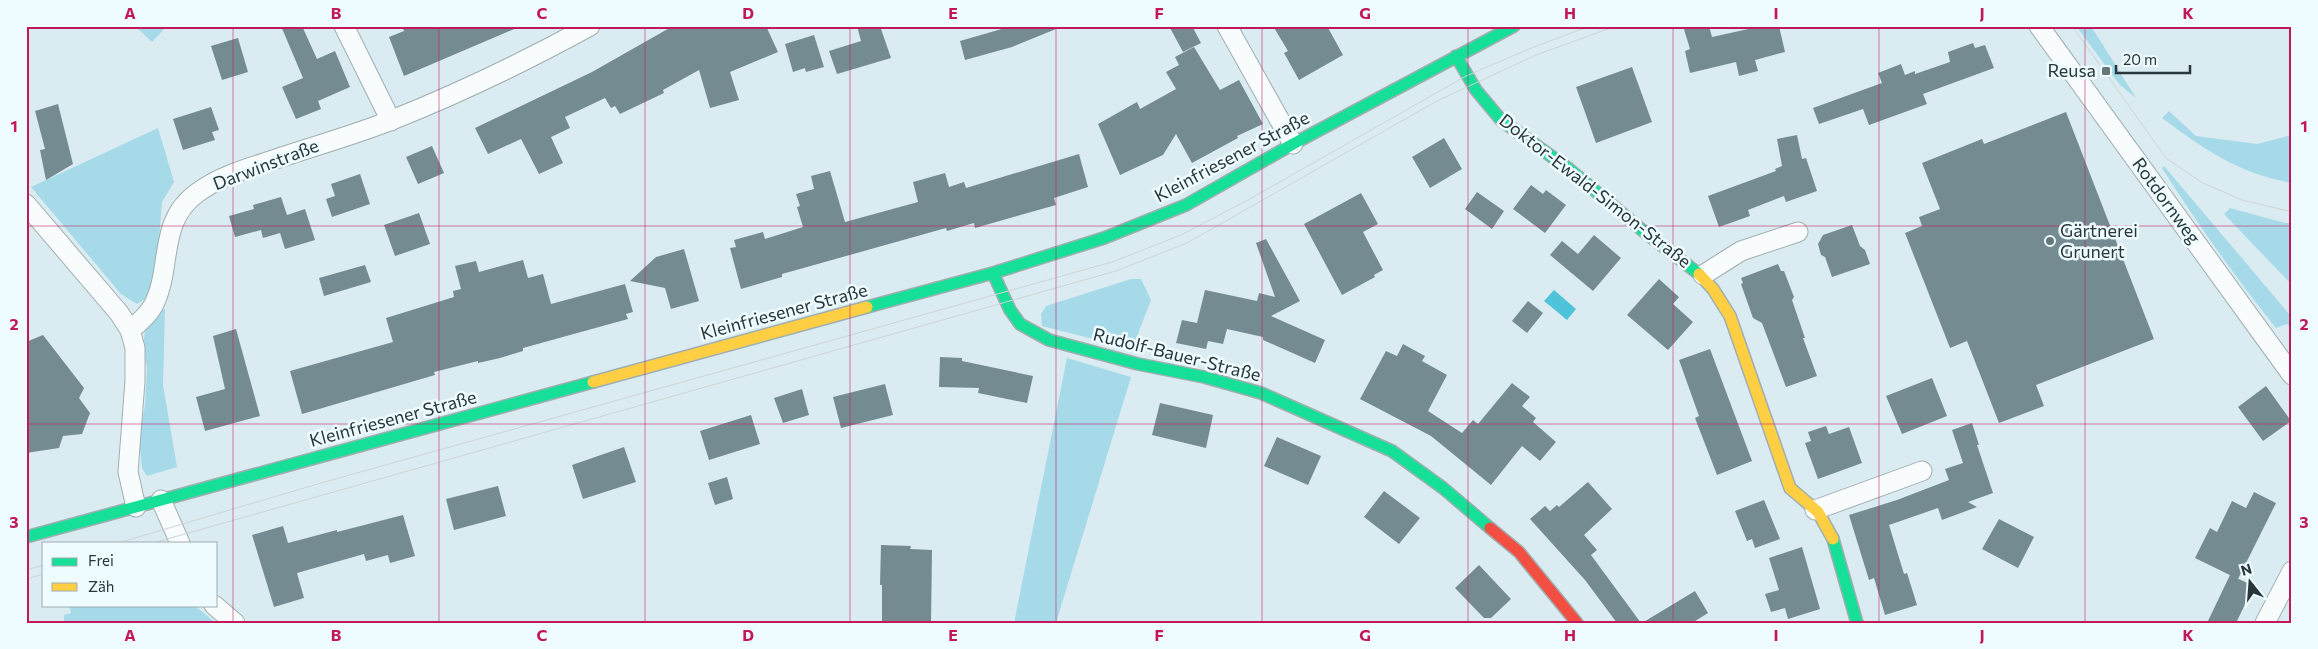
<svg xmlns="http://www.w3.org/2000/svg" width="2318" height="649" font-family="Commissioner,sans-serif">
	<rect width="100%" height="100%" fill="#daecf1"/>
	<path fill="#a6dae8" d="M135,26H167L152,42Z
		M2076,26H2091L2136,98L2120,85Z
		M2169,111L2196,136L2257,144L2292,135V183C2240,174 2203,149 2162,118Z
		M158,128L174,182L162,202L156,279L149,297L137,304L121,294L31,187Z
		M2164,166L2290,315L2292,314V330L2287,324L2276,328C2235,277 2197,223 2162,168Z
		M2230,208L2285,223H2292V285L2224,214Z
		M1131,279H1141L1151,300L1136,339L1129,348L1042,326L1041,314L1046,306Z
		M165,308L163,385L177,467L147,476L142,468L139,440L145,405L147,368L143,347L145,330Z
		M1067,358L1131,377L1056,623H1014Z
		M69,605H194L216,623H64V615L71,613Z"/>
	<path fill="#4fc3d9" d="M1554,290L1576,309L1567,320L1544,301Z"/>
	<path fill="#748c91" d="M281,26H302L317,59L335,51L350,87L318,101L321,109L296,119L282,87L303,78Z
		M402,26H519V27L404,76L389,37L404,31Z
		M673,26H766L778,52L730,72L739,100L710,108L699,70L663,90L664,93L620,114L615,106L611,108L605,98L565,117L570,128L551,137L563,163L539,174L521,139L488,154L475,128L592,72Z
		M857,26H880L891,58L837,74L829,51L861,41Z
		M1012,26L1061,27L1012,47L965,60L960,41Z
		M1169,26H1192L1201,43L1183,52Z
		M1273,26H1327L1343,55L1299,80L1284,53L1288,51Z
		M1683,26H1709L1712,37L1762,26H1779L1785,52L1755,60L1758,71L1739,76L1736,62L1690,73L1685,51L1690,49Z
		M814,35L824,67L806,72L805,68L793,72L785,44Z
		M238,38L248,72L222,80L211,46Z
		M1973,43L1975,48L1985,45L1994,68L1923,94L1927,104L1869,125L1863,109L1819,124L1813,108L1882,83L1878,73L1901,64L1905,75L1915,71V74L1950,62L1948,52Z
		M1194,47L1220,90L1239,80L1263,124L1237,136L1238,138L1192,163L1176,134L1163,155L1120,175L1098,124L1137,102L1140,109L1176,89L1166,72L1179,65L1175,57Z
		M1632,67L1652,122L1596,143L1576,87Z
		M58,104L73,164L46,180L40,150L45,149L35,111Z
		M211,107L219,130L212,132L215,140L183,150L173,119Z
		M2066,112L2154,339L2036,385L2044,406L1999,423L1967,341L1950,348L1905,233L1922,226L1919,217L1940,209L1922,163L1982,139L1984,144Z
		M1797,135L1802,159L1806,158L1817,191L1786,202L1784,196L1748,210L1750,216L1719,227L1708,196L1776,171L1775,169L1782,166L1777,139Z
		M1444,138L1462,169L1430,188L1412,157Z
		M432,146L444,173L418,184L406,157Z
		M1079,154L1088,187L1054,198L1056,205L975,228L974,223L947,231L946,228L782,274V277L741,289L730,248L736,247L734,240L763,232L765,239L803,227L797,207L800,206L796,194L814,189L811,176L830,171L845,222L918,202L913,182L931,177L945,173L949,187L964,182L966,188Z
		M360,174L370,204L332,217L326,199L335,196L331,184Z
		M1531,185L1543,194L1546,190L1566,205L1545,233L1513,209Z
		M1477,192L1504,211L1492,229L1465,209Z
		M1361,193L1378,224L1363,232L1383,270L1374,275L1375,277L1342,295L1304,224Z
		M281,197L287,215L305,209L315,240L285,249L280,233L263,238L261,230L235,237L229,216L254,209L253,205Z
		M419,213L430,244L395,256L384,225Z
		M1852,225L1860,246L1865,250L1870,264L1832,277L1825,257L1821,255L1818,244L1823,235Z
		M1594,235L1621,258L1593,291L1550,255L1562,241L1578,254Z
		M1266,239L1300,301L1271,316L1325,340L1315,363L1263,340V337L1227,329L1223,344L1208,341L1206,349L1176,343L1182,320L1197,323L1205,290L1257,301L1259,293L1275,297L1256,243Z
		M684,249L699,301L671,309L665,288L630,281L656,257Z
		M523,260L528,278L543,274L551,304L625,284L633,312L626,314L628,319L523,348V351L500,358L478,363V361L434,372L435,375L302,414L290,371L393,342L386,318L454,297L453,291L461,289L455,266L476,261L479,272Z
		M1778,264L1781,271H1784L1794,297L1792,300L1805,338H1803L1817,376L1786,387L1762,323L1753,318L1741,284L1743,283L1741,278Z
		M365,265L371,282L324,296L319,278Z
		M1659,279L1679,297L1673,304L1693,322L1668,350L1627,315Z
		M1528,301L1543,313L1527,333L1512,321Z
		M236,329L260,416L205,431L196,397L225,389L213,336Z
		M43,335L84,388L79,398L90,413L82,434L63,436L59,448L26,453V342Z
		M1403,344L1425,356L1422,361L1447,375L1428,411L1462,433L1473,420L1478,424L1512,383L1530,397L1522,406L1536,418L1533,422L1556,442L1540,461L1522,446L1491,485L1431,436L1360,399L1386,351L1397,356Z
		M1710,349L1752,461L1717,475L1695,418L1699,416L1679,360Z
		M940,357L962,358V361L1033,376L1027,403L978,393L979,388L939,387Z
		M1932,378L1947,416L1902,434L1886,396Z
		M885,384L893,415L841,428L833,397Z
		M2266,386L2291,421L2263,441L2238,407Z
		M802,389L809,415L783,423L774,398Z
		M1160,403L1213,415L1206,448L1152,435Z
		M751,415L760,444L709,460L700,431Z
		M1972,423L1979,445H1977L1993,493L1968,502L1977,507L1942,520L1938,508L1889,525L1904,574L1907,573L1917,605L1885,615L1874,578L1869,580L1849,515L1897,500L1949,480L1945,469L1963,463L1952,430Z
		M1826,426L1829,434L1849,427L1862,463L1818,479L1805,443L1811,441L1808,432Z
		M1277,437L1321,456L1308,485L1264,466Z
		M624,447L636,482L583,499L572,465Z
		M727,477L733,499L715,505L708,483Z
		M1588,482L1612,509L1584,535L1597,550L1591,555L1641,623H1617L1585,580L1530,519L1545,506L1550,511L1557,505L1559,507Z
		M498,486L506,516L454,530L446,499Z
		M1384,491L1420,518L1399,544L1364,517Z
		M2254,492L2276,503L2238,579L2195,558L2210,528L2217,532L2232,501L2246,508Z
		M1764,500L1780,539L1755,548L1752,539L1747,541L1735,511Z
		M403,515L415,556L390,563L388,555L366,561L364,554L297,573L304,598L274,607L252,535L283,526L288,543L337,530V532Z
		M1999,519L2034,537L2018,568L1982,549Z
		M881,545L911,546L910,549L932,550L931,623H882V585H880Z
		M1802,547L1820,609L1788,619L1785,608L1771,612L1765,594L1779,590L1769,558Z
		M1479,565L1511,599L1491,618H1484L1455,588Z
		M2230,575L2254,586L2236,623H2207Z
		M1695,591L1708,613L1692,623H1642Z"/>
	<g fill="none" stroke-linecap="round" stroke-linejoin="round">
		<g stroke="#a0aeb1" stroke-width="21">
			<path id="street" d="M344,26L391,121
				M1227,26L1293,144
				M2039,26L2292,375
				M26,204L119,313L130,330L135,348V381L128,472L136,507
				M1703,275L1741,251L1798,232
				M130,330C139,323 147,316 153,306C173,268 157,222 197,193C218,177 245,169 270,161C310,147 352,136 392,120C460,93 526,61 590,26
				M161,500L180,543
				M1815,510L1922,471
				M214,605L235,623
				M2265,623L2292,571"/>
		</g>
		<g stroke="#a0aeb1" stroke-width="14">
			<path id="fast" d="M1456,56L1476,90L1501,120L1569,169L1642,230L1699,274
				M993,273L1010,310L1020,324L1049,340L1138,364L1204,377L1261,393L1392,451L1443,488L1490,528
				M867,307L993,273L1104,238L1186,205L1293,144L1514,26
				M26,537L593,382
				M1833,539L1857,623"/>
		</g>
		<g stroke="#a0aeb1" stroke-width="14">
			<path id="slow" d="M1699,274L1713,289L1730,316L1790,488L1818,512L1833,539
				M593,382L867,307"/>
		</g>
		<g stroke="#a0aeb1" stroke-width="14">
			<path id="jam" d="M1490,528L1519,552L1577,623"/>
		</g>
		<use href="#street" stroke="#f9fcfd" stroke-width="19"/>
		<use href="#fast" stroke="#16e098" stroke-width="11"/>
		<use href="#slow" stroke="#ffcf43" stroke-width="11"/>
		<use href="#jam" stroke="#f24e42" stroke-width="11"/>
		<path stroke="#cfd4d5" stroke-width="1" d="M2072,26L2166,158L2201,182L2242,200L2292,212
			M118,543L321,483L1112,262L1181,235L1248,200L1466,76L1534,47L1590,26
			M153,543L1116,271L1187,243L1437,101L1536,55L1616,26
			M26,570L44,565
			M26,579L44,574"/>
	</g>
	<path fill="none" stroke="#c2185b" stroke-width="1" stroke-opacity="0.55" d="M233,26V623M439,26V623M645,26V623M850,26V623M1056,26V623M1262,26V623M1468,26V623M1673,26V623M1879,26V623M2085,26V623M26,226H2292M26,424H2292"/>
	<g fill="#677679" stroke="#eefbff" stroke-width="2">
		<rect x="2101" y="66" width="10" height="10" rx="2.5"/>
		<circle cx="2050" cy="241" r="5"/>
	</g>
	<g text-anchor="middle" stroke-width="5" stroke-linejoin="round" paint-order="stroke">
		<g font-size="18" fill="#293639" stroke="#eefbff" text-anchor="end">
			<text x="2096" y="77">Reusa</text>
			<text x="2060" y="237" text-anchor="start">Gärtnerei<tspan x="2060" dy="21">Grunert</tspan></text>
		</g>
		<g font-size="18" fill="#293639" stroke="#eefbff">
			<text transform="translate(1232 157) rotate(-28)" y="6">Kleinfriesener Straße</text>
			<text transform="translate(266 165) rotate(-21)" y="6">Darwinstraße</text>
			<text transform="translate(1595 191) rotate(38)" y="6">Doktor-Ewald-Simon-Straße</text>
			<text transform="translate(2166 201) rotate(54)" y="6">Rotdornweg</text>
			<text transform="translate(784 312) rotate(-15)" y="6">Kleinfriesener Straße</text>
			<text transform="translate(1177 355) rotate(14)" y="6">Rudolf-Bauer-Straße</text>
			<text transform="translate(393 419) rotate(-15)" y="6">Kleinfriesener Straße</text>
		</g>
	</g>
	<rect width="2318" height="649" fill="none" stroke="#eefbff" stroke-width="55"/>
	<rect x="42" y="542" width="175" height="65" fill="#eefbff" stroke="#9facb0"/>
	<rect x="52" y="558" width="25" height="8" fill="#16e098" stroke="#9facb0"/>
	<text x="88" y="566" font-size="15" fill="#293639">Frei</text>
	<rect x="52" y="583" width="25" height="8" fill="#ffcf43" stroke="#9facb0"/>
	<text x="88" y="592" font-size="15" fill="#293639">Zäh</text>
	<g transform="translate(2250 582) rotate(343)" stroke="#eefbff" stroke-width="4" paint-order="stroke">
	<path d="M0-4L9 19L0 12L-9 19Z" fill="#293639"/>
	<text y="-8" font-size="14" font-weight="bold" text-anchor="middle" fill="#293639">N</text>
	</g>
	<path d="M2116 65v8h74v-8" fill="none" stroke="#293639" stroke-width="2.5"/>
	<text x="2123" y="65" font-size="15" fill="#293639" stroke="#eefbff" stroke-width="4" paint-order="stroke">20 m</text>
	<rect x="28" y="28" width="2262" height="594" fill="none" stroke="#c2185b" stroke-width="2"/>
	<g font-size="16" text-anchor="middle" font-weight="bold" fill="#c2185b">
		<text x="130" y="19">A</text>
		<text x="336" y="19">B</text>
		<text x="542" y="19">C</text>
		<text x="748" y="19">D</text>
		<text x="953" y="19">E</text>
		<text x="1159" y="19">F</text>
		<text x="1365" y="19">G</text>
		<text x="1570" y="19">H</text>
		<text x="1776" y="19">I</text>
		<text x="1982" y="19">J</text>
		<text x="2188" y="19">K</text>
		<text x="14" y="132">1</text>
		<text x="2304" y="132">1</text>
		<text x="14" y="330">2</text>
		<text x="2304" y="330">2</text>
		<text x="14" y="528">3</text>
		<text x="2304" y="528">3</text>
		<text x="130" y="641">A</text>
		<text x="336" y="641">B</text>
		<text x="542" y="641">C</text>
		<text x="748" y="641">D</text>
		<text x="953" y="641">E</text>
		<text x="1159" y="641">F</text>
		<text x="1365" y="641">G</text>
		<text x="1570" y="641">H</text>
		<text x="1776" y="641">I</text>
		<text x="1982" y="641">J</text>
		<text x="2188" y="641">K</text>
	</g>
</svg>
